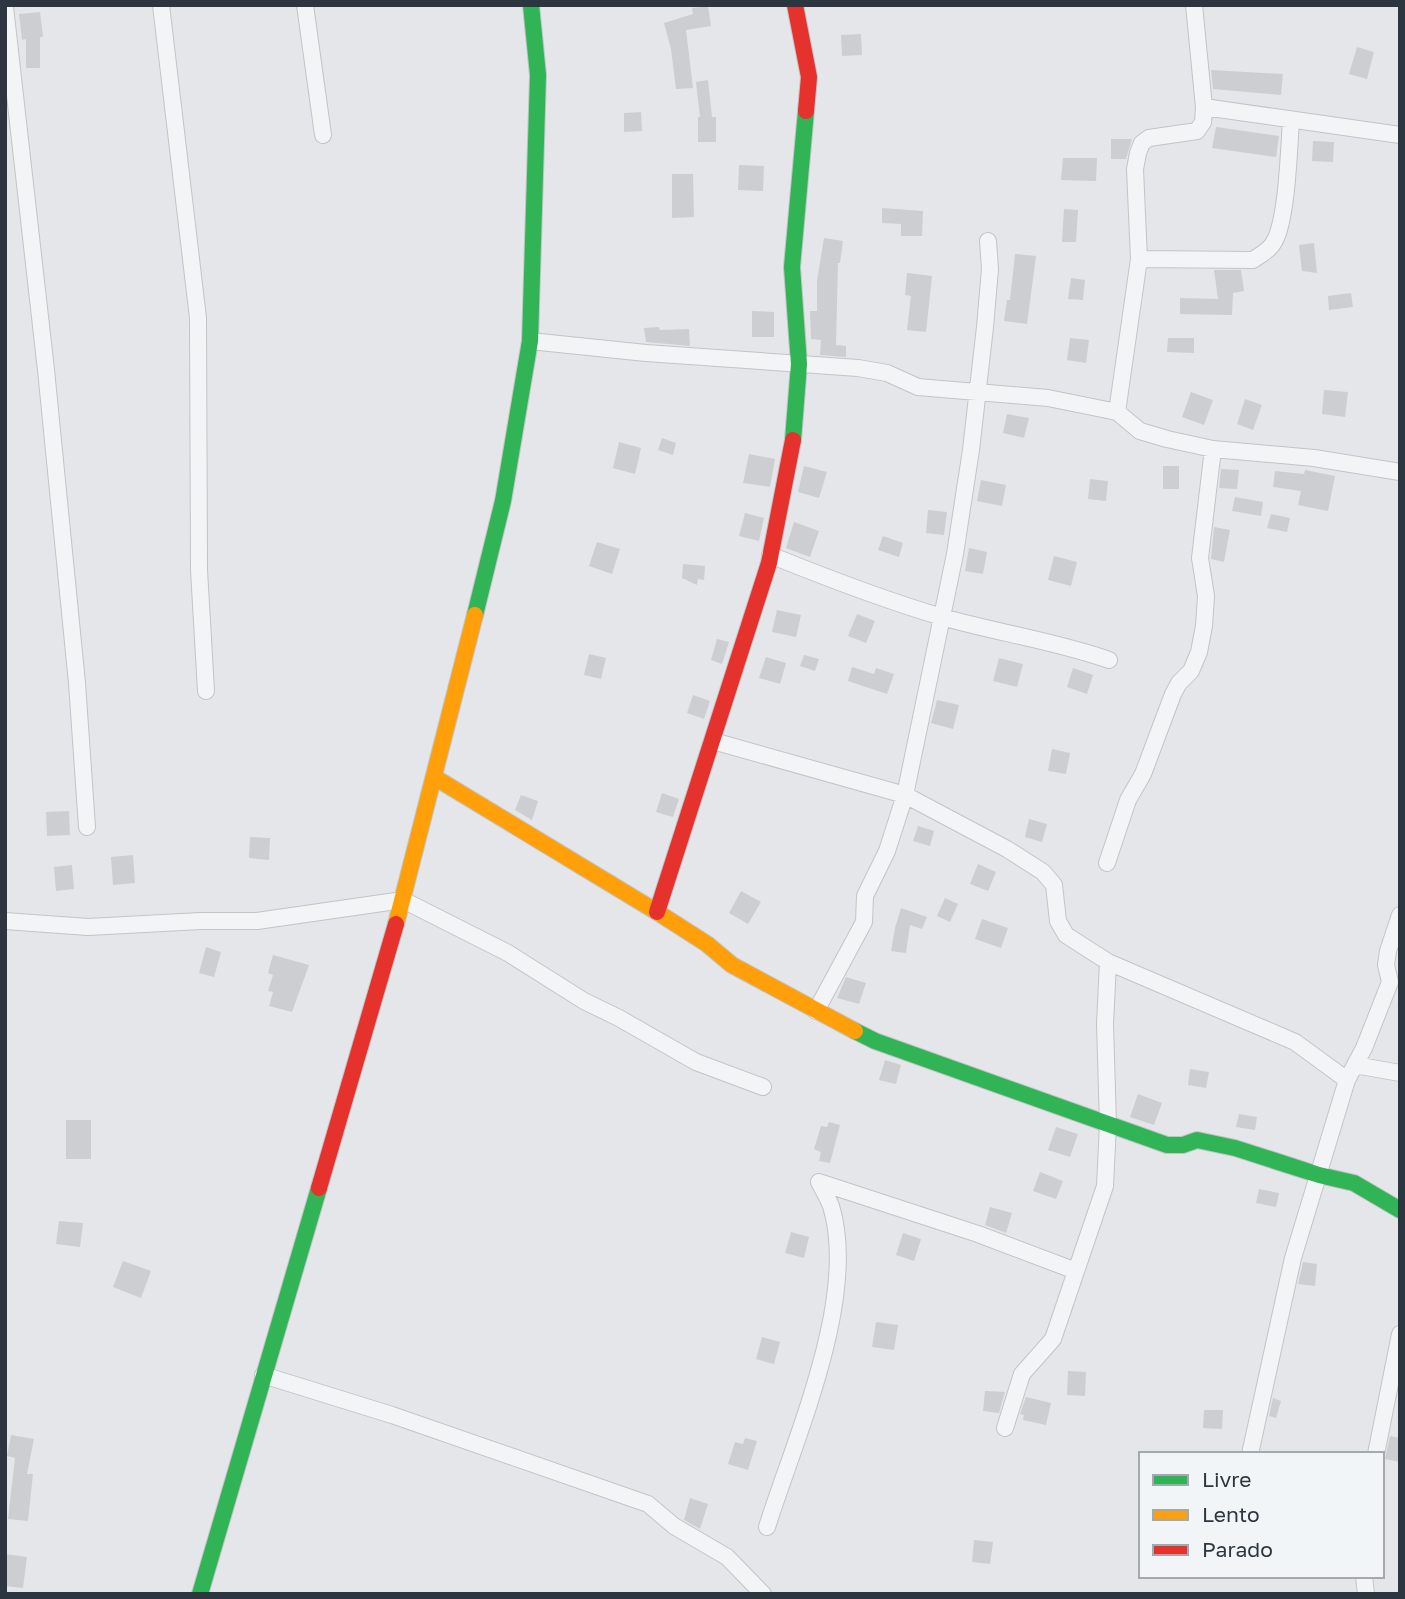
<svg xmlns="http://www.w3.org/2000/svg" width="1405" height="1599" font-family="'Golos Text',sans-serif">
	<rect width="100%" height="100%" fill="#e4e6e9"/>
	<path fill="#cdced1" d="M708,6L711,26L686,30L693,88L676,89L671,49L664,23L693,14L692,8Z
		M40,12L43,37H40V68H26V39L22,40L19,14Z
		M861,34L862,55L842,56L841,35Z
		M1357,47L1374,52L1367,79L1349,74Z
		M1211,70L1283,74L1281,95L1213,89Z
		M708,80L712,117H716V142H698V117H700L696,82Z
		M641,112L642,131L624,132V113Z
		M1216,127L1279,136L1276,157L1212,148Z
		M1111,139H1132L1126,159H1111Z
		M1313,141L1334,142L1333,162L1312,161Z
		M1063,158H1097L1096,181L1061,180Z
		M739,165L764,166L763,191L738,190Z
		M672,174H693L694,217L672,218Z
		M882,208L923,211L922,236H901V224L882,223Z
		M1064,209L1078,210L1076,242H1062Z
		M824,238L843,241L840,263H838L836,345L846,346V357L820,355L821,340L811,339L810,311H817V281Z
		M1314,243L1317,273L1302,271L1299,245Z
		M1015,254L1036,256L1027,324L1004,321L1007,300H1010Z
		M1214,270H1241L1244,291L1233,293L1232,315L1180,314V298L1218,299Z
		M907,273L932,276L926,332L907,330L911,296L905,295Z
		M1071,278L1085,280L1083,300L1068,299Z
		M1351,293L1353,307L1329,310L1328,296Z
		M752,311L774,312V337H752Z
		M659,327L660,330L689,329L690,346L646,342L644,328Z
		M1070,338L1089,340L1086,363L1067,360Z
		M1168,338H1194V353L1167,352Z
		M1324,390L1348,392L1345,417L1322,414Z
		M1191,392L1213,400L1204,425L1182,417Z
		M1245,399L1262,405L1253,430L1237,424Z
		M1007,414L1029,418L1024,438L1003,433Z
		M662,438L676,443L673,455L658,450Z
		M619,442L641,448L635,474L613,468Z
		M749,454L775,459L770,487L743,483Z
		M804,466L827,472L819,498L798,492Z
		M1163,466H1179V489H1163Z
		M1221,469L1239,470L1237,489L1219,488Z
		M1305,470L1335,476L1328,511L1298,505L1301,491L1273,487L1275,471L1304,474Z
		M1090,479L1108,481L1106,501L1088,499Z
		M981,480L1006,485L1002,506L977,501Z
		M1235,497L1263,502L1261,516L1232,511Z
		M928,510L947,512L944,535L926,533Z
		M745,513L764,518L759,541L739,536Z
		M1271,514L1290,518L1287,532L1267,528Z
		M794,522L819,531L810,557L786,548Z
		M1214,527L1230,530L1224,562L1211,559Z
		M883,536L903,543L899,557L878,550Z
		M597,542L620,549L612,574L589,566Z
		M969,548L987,552L983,574L965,571Z
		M1054,556L1077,562L1071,586L1048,580Z
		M683,564L705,566L704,580L698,579L697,585L682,578Z
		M777,610L801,615L796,637L772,632Z
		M857,614L875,621L866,643L848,636Z
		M717,639L729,642L722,664L711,660Z
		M589,654L606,658L601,679L584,675Z
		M804,655L819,659L815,671L800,666Z
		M766,657L786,663L780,684L759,678Z
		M999,658L1023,664L1017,687L993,681Z
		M852,667L874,674L876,668L894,674L887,694L848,681Z
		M1073,668L1093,675L1087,694L1067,687Z
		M693,695L710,701L704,719L687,713Z
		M937,700L959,705L953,729L931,723Z
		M1052,749L1070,753L1066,774L1048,771Z
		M662,793L679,799L673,817L656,812Z
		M521,795L538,801L532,820L515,810Z
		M69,811L70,835L47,836L46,812Z
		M1029,819L1047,824L1042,842L1025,837Z
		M918,826L934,831L930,846L913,841Z
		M250,837L270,838L269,860L249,858Z
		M133,855L135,883L113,885L111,857Z
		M978,864L996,872L988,891L970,884Z
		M72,865L74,889L56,891L54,867Z
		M741,891L761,902L748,924L729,913Z
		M945,898L958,904L950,922L937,916Z
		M901,908L927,917L922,929L910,925L906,953L891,951L895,928Z
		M982,919L1008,928L1001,948L975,939Z
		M206,947L221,952L214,977L199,973Z
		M273,955L309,965L292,1012L269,1006L273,992L268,991L273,975L268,973Z
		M846,977L866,983L859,1004L837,998Z
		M885,1060L901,1065L896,1084L879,1080Z
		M1190,1069L1209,1072L1206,1088L1188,1085Z
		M1138,1094L1162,1103L1154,1125L1130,1117Z
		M1239,1114L1257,1117L1255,1130L1236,1127Z
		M66,1120H91V1159H66Z
		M829,1122L840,1125L830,1163L819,1161L821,1152L814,1149L821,1126L827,1127Z
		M1056,1127L1078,1134L1070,1157L1048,1150Z
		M1040,1172L1063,1181L1056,1199L1033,1191Z
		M1259,1189L1279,1193L1276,1207L1256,1203Z
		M990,1207L1012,1213L1006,1233L985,1225Z
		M59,1221L83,1223L80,1247L56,1244Z
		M791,1232L809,1237L804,1258L785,1253Z
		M903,1233L921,1239L914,1261L896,1255Z
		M123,1261L151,1271L141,1298L113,1287Z
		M1303,1262L1317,1264L1315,1286L1298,1284Z
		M876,1322L898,1325L894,1350L872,1347Z
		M762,1337L780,1342L774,1364L756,1359Z
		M1068,1371L1086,1372L1085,1396L1067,1395Z
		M985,1391L1005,1392L999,1413L983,1411Z
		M1026,1397L1051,1403L1046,1425L1023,1420L1024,1415L1020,1414Z
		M1273,1398L1281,1401L1276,1418L1269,1416Z
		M1204,1410H1223L1222,1429L1203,1428Z
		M11,1435L34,1439L27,1474H33L28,1521L8,1519L15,1458L7,1456Z
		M1390,1436L1400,1438V1462L1385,1459Z
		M745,1438L757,1441L748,1470L728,1464L735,1442L743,1444Z
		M690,1498L708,1504L700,1529L684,1520Z
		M974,1540L993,1542L990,1564L972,1562Z
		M5,1554L27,1557L23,1588L5,1586Z"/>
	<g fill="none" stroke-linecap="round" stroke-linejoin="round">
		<g stroke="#c2c4c7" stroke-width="18">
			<path id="street" d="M161,5L198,318L199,570L206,691
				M305,5L323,135
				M5,7L46,370L77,683L87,827
				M1204,107L1400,135
				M1139,259L1253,260C1260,255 1270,250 1274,242C1287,221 1289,148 1291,120
				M530,341L646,353L858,368L887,373L918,387L1048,398L1117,412L1140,431L1167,439L1213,449L1314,458L1400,472
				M1117,412L1139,259L1135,169L1138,153L1142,143L1149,138L1197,131L1203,122L1204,107L1194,5
				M770,555C827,578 884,600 942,617C998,633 1055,641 1109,660
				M713,741L905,795L1007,849L1043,872L1054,885L1058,921L1066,935L1108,962L1295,1042L1347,1080
				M1107,863L1128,800L1143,774L1173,694L1179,683L1191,671L1199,652L1204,626L1206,596L1200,558L1213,449
				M5,921L88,927L201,921H257L403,900L508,953L584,1001L619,1018L696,1062L763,1087
				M816,1011L864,922L865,896L887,851L905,795L955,554L971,450L985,327L990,269L988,241
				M1355,1065L1400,1073
				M819,1182L978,1234L1076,1271
				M263,1375L392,1415L648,1504L674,1526L727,1557L763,1594
				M1005,1428L1022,1374L1053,1339L1105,1186L1108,1124L1105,1024L1108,962
				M1250,1454L1293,1258L1347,1080L1364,1048L1390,982L1386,965L1388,951L1400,915
				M1376,1454L1400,1334
				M767,1527C795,1438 859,1297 831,1206C828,1198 823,1190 819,1182
				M1364,1576L1366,1594"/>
		</g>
		<g stroke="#c2c4c7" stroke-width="18">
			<path id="fast" d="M793,440L799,364L792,267L806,111
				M475,615L503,501L530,341L538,75L531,5
				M855,1031L875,1041L1167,1145H1183L1197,1140L1235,1148L1319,1175L1354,1183L1400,1210
				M200,1594L319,1188"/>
		</g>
		<g stroke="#c2c4c7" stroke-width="18">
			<path id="slow" d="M434,777L657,912L707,944L732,965L855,1031
				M396,924L475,615"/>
		</g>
		<g stroke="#c2c4c7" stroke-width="18">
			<path id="jam" d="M795,5L809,77L806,111
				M657,912L769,563L793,440
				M319,1188L396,924"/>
		</g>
		<use href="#street" stroke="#f3f4f5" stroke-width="16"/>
		<use href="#fast" stroke="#30b455" stroke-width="16"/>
		<use href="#slow" stroke="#ff9f0a" stroke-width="16"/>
		<use href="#jam" stroke="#e5322d" stroke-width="16"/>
	</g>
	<rect width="1405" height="1599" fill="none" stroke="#2c3640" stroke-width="14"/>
	<rect x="1139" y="1452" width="245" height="126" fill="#f2f5f7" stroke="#a3a9ae" stroke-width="2"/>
	<rect x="1153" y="1475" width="35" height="10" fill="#30b455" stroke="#a3a9ae" stroke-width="2"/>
	<text x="1202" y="1487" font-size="21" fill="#2c3640">Livre</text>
	<rect x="1153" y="1510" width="35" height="10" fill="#ff9f0a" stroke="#a3a9ae" stroke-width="2"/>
	<text x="1202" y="1522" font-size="21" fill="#2c3640">Lento</text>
	<rect x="1153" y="1545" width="35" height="10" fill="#e5322d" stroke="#a3a9ae" stroke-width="2"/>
	<text x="1202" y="1557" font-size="21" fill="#2c3640">Parado</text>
</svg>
